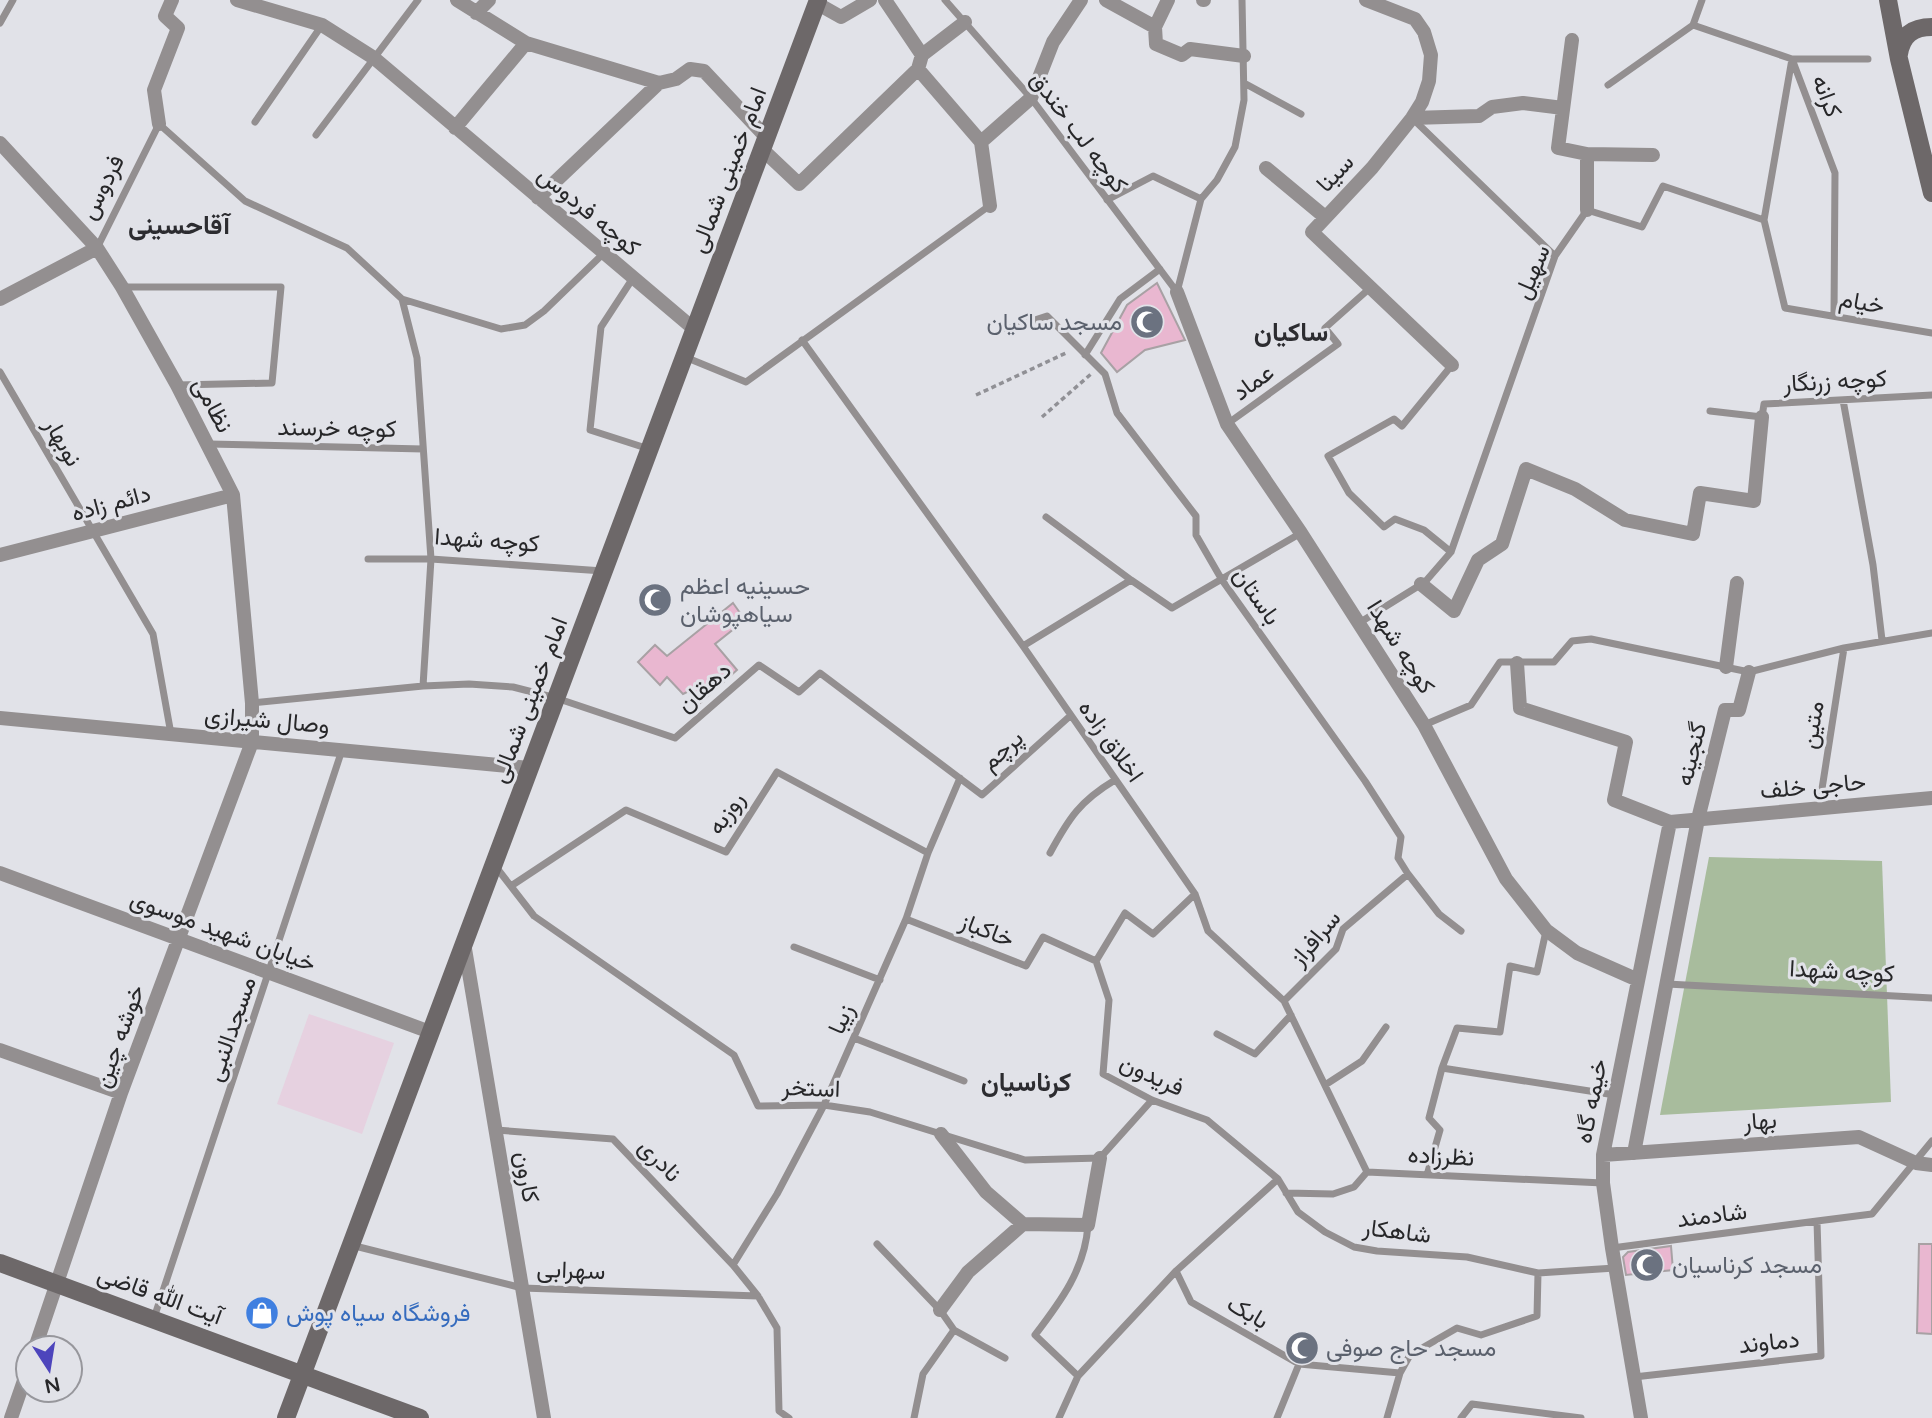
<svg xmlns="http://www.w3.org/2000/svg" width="1932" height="1418" font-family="'Varela Round',Vazirmatn,sans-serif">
	<rect width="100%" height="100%" fill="#e1e2e8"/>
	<path fill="#e6d1e0" d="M309,1014L394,1043L362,1134L277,1104Z"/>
	<path fill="#a8bc9d" d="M1709,857L1882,861L1891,1102L1660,1115Z"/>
	<path fill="#e9b7d0" stroke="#a8a1a4" stroke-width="2" d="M1157,283L1185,340L1145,350L1117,372L1101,353L1127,305Z
		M733,603L745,620L715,644L737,670L700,703L689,691L683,694L667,677L660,685L638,662L655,645L667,656Z
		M1919,1244H1932V1334L1917,1333Z
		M1671,1246L1673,1270L1626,1275L1623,1257L1628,1252Z"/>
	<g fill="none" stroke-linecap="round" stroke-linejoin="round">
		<path stroke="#909095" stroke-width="3.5" stroke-dasharray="5 3.5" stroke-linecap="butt" d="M976,395L1066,353
			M1042,417L1091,374"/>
		<path stroke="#938f90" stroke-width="7" d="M945,0L1031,98L1177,292
			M1702,0L1693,25L1792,59H1868
			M0,23L13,0
			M1792,59L1764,220L1785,308L1932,333
			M1792,59L1835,173L1834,316
			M1244,83L1301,114
			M1608,85L1693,25
			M1413,119L1555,256
			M255,122L322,25
			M316,135L418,0
			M1107,200L1153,176L1201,199
			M97,248L159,124L245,201L347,248L402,299L501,329L525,325L544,311L604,253
			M633,278L601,327L590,430L649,449
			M123,287H281L272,383L177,385
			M1177,292L1201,199L1217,180L1235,147L1244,100L1242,0
			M402,299L417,358L431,559L423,686
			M1007,329L1047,316L1105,374L1117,413L1196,516V535L1222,580L1365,781L1401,837L1398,858L1408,874L1439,914L1461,931
			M802,340L1023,646L1195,894L1208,931L1284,1001L1367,1172
			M1085,355L1120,299L1160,269
			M685,357L746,382L989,206
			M0,372L153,634L171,734
			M1843,400L1873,565L1882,640
			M1710,411L1762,417L1764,404L1932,395
			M1227,424L1338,344L1325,328L1370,288
			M209,444L423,449
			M1046,517L1131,580
			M1451,552L1424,530L1395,519L1384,527L1349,493L1328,456L1394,419L1402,426L1452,365
			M368,559H431L603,571
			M1359,623L1425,582L1451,552L1555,256L1587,210L1642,227L1663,186L1764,220
			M1023,646L1131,580L1172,608L1301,533
			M252,703L423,686L469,684L513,687L556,698L675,738L759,665L799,692L820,673L982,795L1070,716
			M1424,725L1471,705L1500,662H1554L1572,641L1591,639L1749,672L1844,648L1932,633
			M1819,808L1844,648
			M1050,853C1069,818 1080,801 1115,780
			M496,867L534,916L734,1055L758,1106L824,1105L870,1112L1025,1160L1100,1158L1152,1100
			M511,886L626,810L726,852L777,772L928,853
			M906,919L1026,966L1043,937L1096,961L1125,913L1153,934L1195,894
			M794,947L880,980
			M1096,961L1109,1000L1103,1074L1152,1100L1207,1120L1278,1179L1298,1212L1325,1232L1354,1247L1377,1251L1467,1257L1538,1273
			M1667,984L1932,998
			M1284,1001L1336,949L1343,929L1408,874
			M1217,1034L1255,1054L1291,1015
			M854,1038L964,1081
			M1442,1068L1615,1095
			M1325,1085L1362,1061L1386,1027
			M496,1130L613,1139L733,1265L758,1296
			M1427,1175L1440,1130L1429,1118L1442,1068L1457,1028L1500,1032L1510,966L1537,972L1546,931
			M1286,1193L1333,1194L1354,1187L1367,1172L1603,1183
			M877,1244L940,1310L954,1330L1005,1358
			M351,1245L522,1288L758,1296L777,1328L779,1411L789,1418
			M1612,1248L1817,1221
			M733,1265L777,1194L824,1105L906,919L928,853L960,778
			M1176,1271L1191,1302L1299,1364L1400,1373
			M154,1318L342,750
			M1078,1376L1035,1335C1061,1301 1085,1269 1088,1225
			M1634,1377L1821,1356L1817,1221L1872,1214L1932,1141
			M914,1418L923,1374L954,1330
			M1059,1418L1078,1376L1176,1271L1278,1179
			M1277,1418L1299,1364
			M1387,1418L1400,1373L1410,1355L1457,1328L1481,1335L1537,1316L1538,1273L1615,1268
			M1461,1418L1472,1404L1581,1418"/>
		<path stroke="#938f90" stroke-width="14" d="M237,0L322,25L374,58L694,329
			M457,0L526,43L659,83L676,79L690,69L704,71L766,137
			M885,0L922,55L918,69L981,142
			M1106,0L1155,27L1168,0
			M1203,0H1204
			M1366,0L1415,19L1424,32L1431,55L1429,81L1422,102L1412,118L1372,168L1312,232L1452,365
			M816,3L841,17L870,0
			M476,13L489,0
			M1155,27L1156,44L1182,55L1190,49L1244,56
			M1572,40L1558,148L1587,154V210
			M922,55L965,22
			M1412,118L1479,116L1492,107L1523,103L1563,108
			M159,124L154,90L178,28L165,16L172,0
			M455,128L526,43
			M0,143L97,248L122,287L177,385L233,495L252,703V742L121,1093L35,1348
			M762,149L799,184L918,69
			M1587,154L1653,155
			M1266,168L1325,217
			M538,198L659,83
			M990,206L981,142L1031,98L1053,42L1081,0
			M1177,292L1227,424L1301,533L1424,725L1506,879L1546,930L1577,953L1638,980
			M0,299L97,248
			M0,555L233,495
			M1421,584L1454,611L1478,560L1502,544L1526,469L1575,489L1625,520L1693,534L1700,493L1754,501L1762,417
			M1517,663L1520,708L1626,742L1614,800L1670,822L1932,798
			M1726,667L1737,583
			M0,718L530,768
			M0,873L430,1032
			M464,943L544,1418
			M0,1050L121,1093
			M941,1134L986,1192L1023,1224L1088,1225L1100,1158
			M1634,1153L1698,819L1725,710H1739L1749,672
			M1603,1155L1859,1137L1916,1163L1932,1165
			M940,1310L968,1272L1023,1224
			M11,1418L28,1369
			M1641,1418L1612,1248L1603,1183V1155L1670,822"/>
		<path stroke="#6d6869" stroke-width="18" d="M1888,0L1899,59L1932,193
			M1899,54C1902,35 1913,27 1932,27
			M0,1263L420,1418
			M286,1418L818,0"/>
	</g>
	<defs>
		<g id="mosque-disc" transform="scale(1.75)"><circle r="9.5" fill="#6b7280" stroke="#e1e2e8"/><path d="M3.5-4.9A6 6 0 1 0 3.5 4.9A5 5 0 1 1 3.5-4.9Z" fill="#fff"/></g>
		<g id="shop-disc" transform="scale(1.75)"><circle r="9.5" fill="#3f7fe0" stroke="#e1e2e8"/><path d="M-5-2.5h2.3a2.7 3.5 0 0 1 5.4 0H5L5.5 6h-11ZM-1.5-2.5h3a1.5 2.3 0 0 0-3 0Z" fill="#fff"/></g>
	</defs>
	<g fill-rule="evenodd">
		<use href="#mosque-disc" x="1147" y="322"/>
		<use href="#mosque-disc" x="655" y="600"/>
		<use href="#mosque-disc" x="1647" y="1265"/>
		<use href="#shop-disc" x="262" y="1313"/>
		<use href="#mosque-disc" x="1302" y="1348"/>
	</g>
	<g text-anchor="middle" stroke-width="6" stroke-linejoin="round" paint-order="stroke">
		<g font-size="24" fill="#272729" stroke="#e1e2e8">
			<text transform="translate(1827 96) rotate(69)" y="8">کرانه</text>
			<text transform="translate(1079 132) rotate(53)" y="8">کوچه لب خندق</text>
			<text transform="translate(728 170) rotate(-69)" y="8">امام خمینی شمالی</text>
			<text transform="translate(1335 173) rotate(-47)" y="8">سینا</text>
			<text transform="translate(102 187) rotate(-63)" y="8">فردوس</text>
			<text transform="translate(589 211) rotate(40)" y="8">کوچه فردوس</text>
			<text transform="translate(1532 272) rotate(-67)" y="8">سهیل</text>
			<text transform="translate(1862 302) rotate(10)" y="8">خیام</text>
			<text transform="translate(1835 381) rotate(-3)" y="8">کوچه زرنگار</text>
			<text transform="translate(1253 382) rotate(-36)" y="8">عماد</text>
			<text transform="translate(213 405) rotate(62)" y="8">نظامی</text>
			<text transform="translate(337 428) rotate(1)" y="8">کوچه خرسند</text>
			<text transform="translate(63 442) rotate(60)" y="8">نوبهار</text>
			<text transform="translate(111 503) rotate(-15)" y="8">دائم زاده</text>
			<text transform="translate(487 540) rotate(4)" y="8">کوچه شهدا</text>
			<text transform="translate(1257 596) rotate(55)" y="8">باستان</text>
			<text transform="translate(1401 647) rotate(58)" y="8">کوچه شهدا</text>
			<text transform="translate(704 687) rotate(-41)" y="8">دهقان</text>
			<text transform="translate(529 700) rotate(-69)" y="8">امام خمینی شمالی</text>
			<text transform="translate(267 720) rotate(5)" y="8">وصال شیرازی</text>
			<text transform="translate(1812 725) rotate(-81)" y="8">متین</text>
			<text transform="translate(1111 741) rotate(55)" y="8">اخلاق زاده</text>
			<text transform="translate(1002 750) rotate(-42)" y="8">پرچم</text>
			<text transform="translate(1691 754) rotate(-76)" y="8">گنجینه</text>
			<text transform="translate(1813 786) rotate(-5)" y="8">حاجی خلف</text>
			<text transform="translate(726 813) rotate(-55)" y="8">روزبه</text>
			<text transform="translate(987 930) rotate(21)" y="8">خاکباز</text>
			<text transform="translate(223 931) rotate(20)" y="8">خیابان شهید موسوی</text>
			<text transform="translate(1315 938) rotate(-50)" y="8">سرافراز</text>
			<text transform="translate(1842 971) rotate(3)" y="8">کوچه شهدا</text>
			<text transform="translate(841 1019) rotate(-66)" y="8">زیبا</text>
			<text transform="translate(231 1029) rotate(-71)" y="8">مسجدالنبی</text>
			<text transform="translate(119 1036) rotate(-70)" y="8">خوشه چین</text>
			<text transform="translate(1152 1075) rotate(25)" y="8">فریدون</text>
			<text transform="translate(811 1088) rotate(2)" y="8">استخر</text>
			<text transform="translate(1591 1101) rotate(-79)" y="8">خیمه گاه</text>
			<text transform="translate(1760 1121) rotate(-4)" y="8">بهار</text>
			<text transform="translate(1441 1156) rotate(3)" y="8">نظرزاده</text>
			<text transform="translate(660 1160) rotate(46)" y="8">نادری</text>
			<text transform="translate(527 1177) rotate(80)" y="8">کارون</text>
			<text transform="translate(1712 1215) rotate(-7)" y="8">شادمند</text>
			<text transform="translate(1397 1231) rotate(7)" y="8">شاهکار</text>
			<text transform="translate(571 1270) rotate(2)" y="8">سهرابی</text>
			<text transform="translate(160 1295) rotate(20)" y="8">آیت الله قاضی</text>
			<text transform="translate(1248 1312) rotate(30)" y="8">بابک</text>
			<text transform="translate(1769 1342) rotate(-6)" y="8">دماوند</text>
		</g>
		<g font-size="24" fill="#5b616d" stroke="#e1e2e8" text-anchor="start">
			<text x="1122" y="330" text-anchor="end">مسجد ساکیان</text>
			<text x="680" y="594">حسینیه اعظم<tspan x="680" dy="28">سیاهپوشان</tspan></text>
			<text x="1672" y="1273">مسجد کرناسیان</text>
			<text x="1326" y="1356">مسجد حاج صوفی</text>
		</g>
		<g font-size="24" fill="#366cbe" stroke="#e1e2e8" text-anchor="start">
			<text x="286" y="1321">فروشگاه سیاه پوش</text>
		</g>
		<g font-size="26" font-weight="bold" fill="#2c2c30" stroke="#e1e2e8">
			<text x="179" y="234">آقاحسینی</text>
			<text x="1291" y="341">ساکیان</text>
			<text x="1026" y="1091">کرناسیان</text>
		</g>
	</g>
	<g transform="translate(49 1369) rotate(168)"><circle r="33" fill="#e1e2e8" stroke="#97979c" stroke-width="2"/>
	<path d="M0-5L12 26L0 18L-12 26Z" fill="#4d45bc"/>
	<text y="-10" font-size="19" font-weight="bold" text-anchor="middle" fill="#272729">N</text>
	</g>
</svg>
